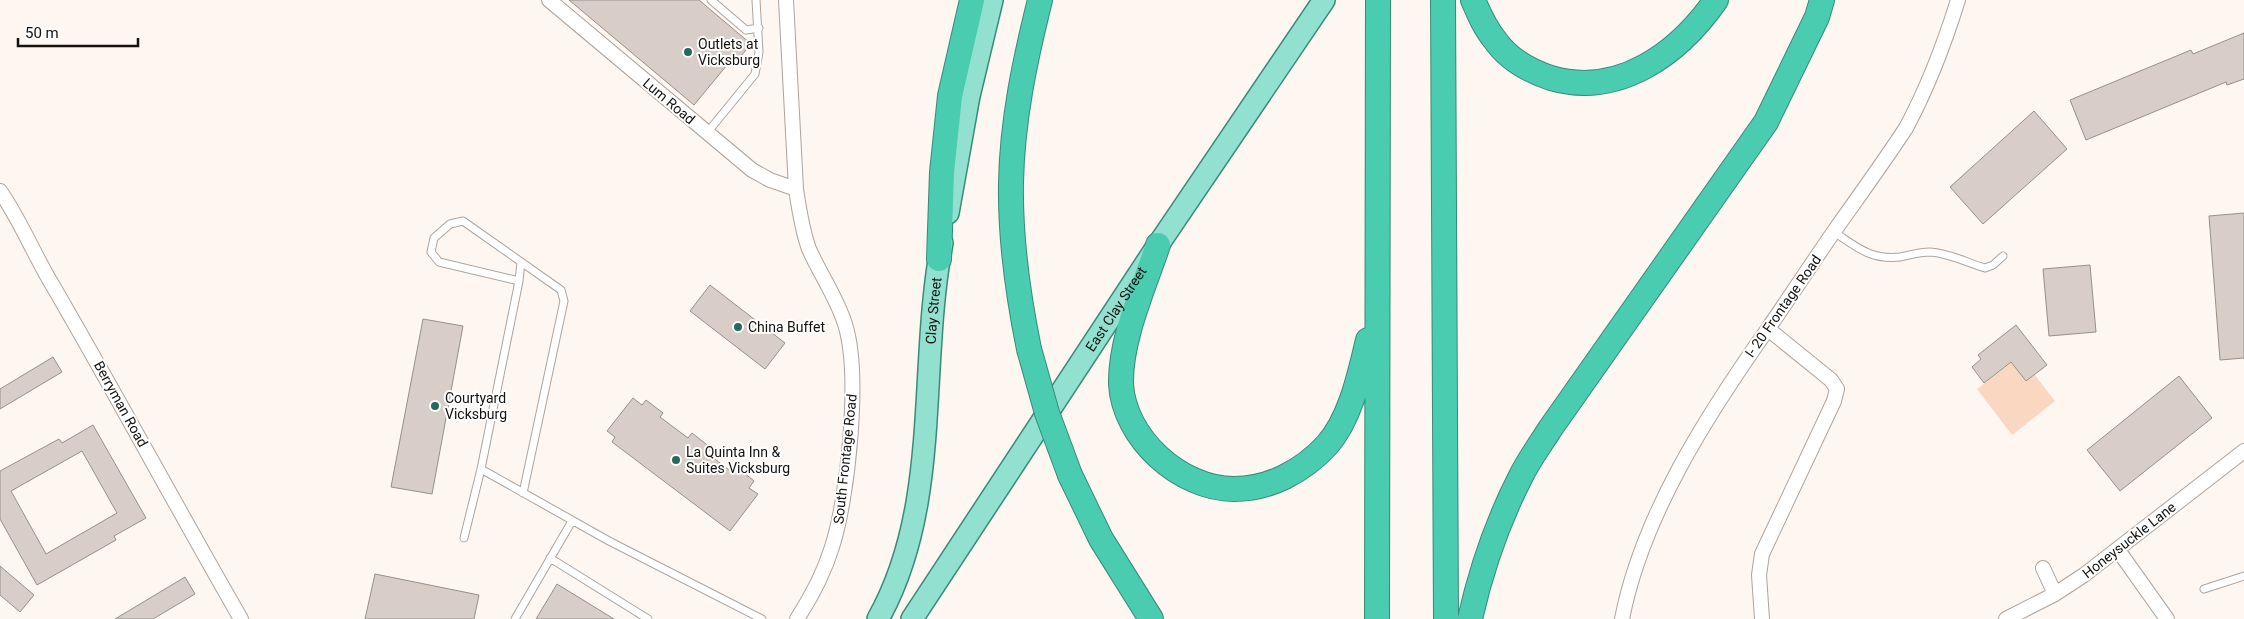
<svg xmlns="http://www.w3.org/2000/svg" width="2244" height="619" font-family="Roboto,sans-serif">
	<rect width="100%" height="100%" fill="#fef6f1"/>
	<path fill="#fad7c0" d="M2011,362L2026,381L2034,374L2055,401L2012,435L1977,389Z"/>
	<path fill="#d8cec7" stroke="#988f89" fill-rule="evenodd" d="M569,0H699L751,44L736,62L732,59L694,105Z
		M2244,33V79L2227,85L2226,82L2086,140L2070,100L2191,50L2193,54Z
		M2034,111L2067,149L1983,224L1950,187Z
		M2244,213V358L2220,360L2209,216Z
		M2090,265L2096,332L2049,336L2043,269Z
		M710,285L785,343L765,369L690,311Z
		M423,319L463,326L432,494L391,487Z
		M2016,325L2047,365L2026,381L2011,362L1984,383L1972,367L1981,359L1978,355Z
		M53,357L62,372L0,409V389Z
		M2179,376L2212,418L2120,491L2087,450Z
		M633,398L642,405L646,400L663,413L660,417L688,438L692,433L711,448L707,453L733,473L737,467L754,481L749,488L758,494L730,531L612,442L615,437L607,431Z
		M93,425L146,518L114,536L116,540L37,585L0,519V471L59,439L62,443ZM82,451L117,513L46,554L11,491Z
		M0,566L34,595L20,612L0,595Z
		M375,574L479,595L474,619H365Z
		M185,577L195,594L153,619H115Z
		M557,584L614,619H536Z"/>
	<g fill="none" stroke-linecap="round" stroke-linejoin="round">
		<g stroke="#ada49e" stroke-width="9">
			<path id="service" d="M711,0L746,30L759,28
				M707,133L755,74L759,52L756,0
				M1834,232C1857,247 1870,260 1900,257C1910,255 1920,252 1930,252C1950,253 1967,263 1985,268L1993,265L2003,256
				M519,281L439,262L431,252L434,238L450,224L463,221L561,290L564,301L523,493
				M481,469L609,541L762,619
				M464,538L481,469L519,281L521,262
				M550,558L648,619
				M2204,589L2244,576
				M515,619L572,521"/>
		</g>
		<g stroke="#ada49e" stroke-width="16">
			<path id="minor" d="M549,0L752,170L770,180L796,189
				M786,0L796,189C799,209 802,230 809,249C820,274 837,298 845,324C861,374 848,498 832,547C824,573 812,596 797,619
				M0,191C21,221 34,255 53,286C117,396 177,508 241,619
				M2118,550L2167,619
				M2043,568L2055,594
				M1622,619C1642,516 1707,415 1767,330C1790,297 1812,263 1835,230C1859,196 1883,163 1906,128C1928,87 1944,45 1958,0
				M1762,619L1759,575L1762,554L1834,401L1837,389L1831,380L1768,329
				M2006,619L2055,594L2084,575L2244,451"/>
		</g>
		<g stroke="#378b77" stroke-width="24">
			<g id="primary">
				<path d="M948,213L969,96L992,0"/>
				<path id="s1" d="M878,619C942,505 918,367 942,243"/>
				<path id="s2" d="M912,619L1158,245L1324,0"/>
			</g>
		</g>
		<g stroke="#378b77" stroke-width="26">
			<path id="motorway" d="M1443,0L1446,619
				M1473,0C1479,14 1485,28 1495,40C1508,59 1530,71 1551,78C1619,98 1679,53 1716,0
				M1158,245C1144,287 1120,339 1121,384C1124,438 1180,489 1234,489C1270,489 1303,471 1327,445C1351,418 1360,373 1368,340
				M939,259L942,172L950,96L972,0
				M1029,349C1018,295 1010,238 1011,183C1012,121 1025,60 1040,0
				M1070,475L1101,539L1151,619
				M1377,619L1378,0
				M1470,619C1481,570 1497,523 1520,478C1528,461 1540,445 1550,429L1766,122L1817,17L1822,0"/>
		</g>
		<use href="#service" stroke="#fff" stroke-width="7"/>
		<use href="#minor" stroke="#fff" stroke-width="14"/>
		<use href="#primary" stroke="#92e0d0" stroke-width="21"/>
		<use href="#motorway" stroke="#4accb0" stroke-width="24"/>
		<g stroke="#378b77" stroke-width="26" stroke-linecap="butt">
			<path id="motorway-bridge" d="M1029,349L1047,413L1070,475"/>
		</g>
		<use href="#motorway-bridge" stroke="#4accb0" stroke-width="24"/>
	</g>
	<g fill="#266a5b" stroke="#fff" stroke-width="2">
		<circle cx="688" cy="52" r="5"/>
		<circle cx="738" cy="327" r="5"/>
		<circle cx="435" cy="406" r="5"/>
		<circle cx="676" cy="460" r="5"/>
	</g>
	<g text-anchor="middle" stroke-width="4" stroke-linejoin="round" paint-order="stroke">
		<g font-size="14" fill="#14110e" stroke="#fff" text-anchor="start">
			<text x="698" y="49">Outlets at<tspan x="698" dy="16">Vicksburg</tspan></text>
			<text x="748" y="332">China Buffet</text>
			<text x="445" y="403">Courtyard<tspan x="445" dy="16">Vicksburg</tspan></text>
			<text x="686" y="457">La Quinta Inn &amp;<tspan x="686" dy="16">Suites Vicksburg</tspan></text>
		</g>
		<g font-size="14" fill="#14110e" stroke="#fff">
			<text transform="translate(669 101) rotate(40)" y="5">Lum Road</text>
			<text transform="translate(1783 306) rotate(-55)" y="5">I- 20 Frontage Road</text>
			<text dy="5" stroke="none"><textPath href="#s2" startOffset="371">East Clay Street</textPath></text>
			<text dy="5" stroke="none"><textPath href="#s1" startOffset="316">Clay Street</textPath></text>
			<text transform="translate(121 404) rotate(61)" y="5">Berryman Road</text>
			<text transform="translate(845 459) rotate(-84)" y="5">South Frontage Road</text>
			<text transform="translate(2129 540) rotate(-38)" y="5">Honeysuckle Lane</text>
		</g>
	</g>
	<path d="M18 38v8h120v-8" fill="none" stroke="#14110e" stroke-width="2.5"/>
	<text x="25" y="38" font-size="15" fill="#14110e" stroke="#ffffff" stroke-width="4" paint-order="stroke">50 m</text>
</svg>
